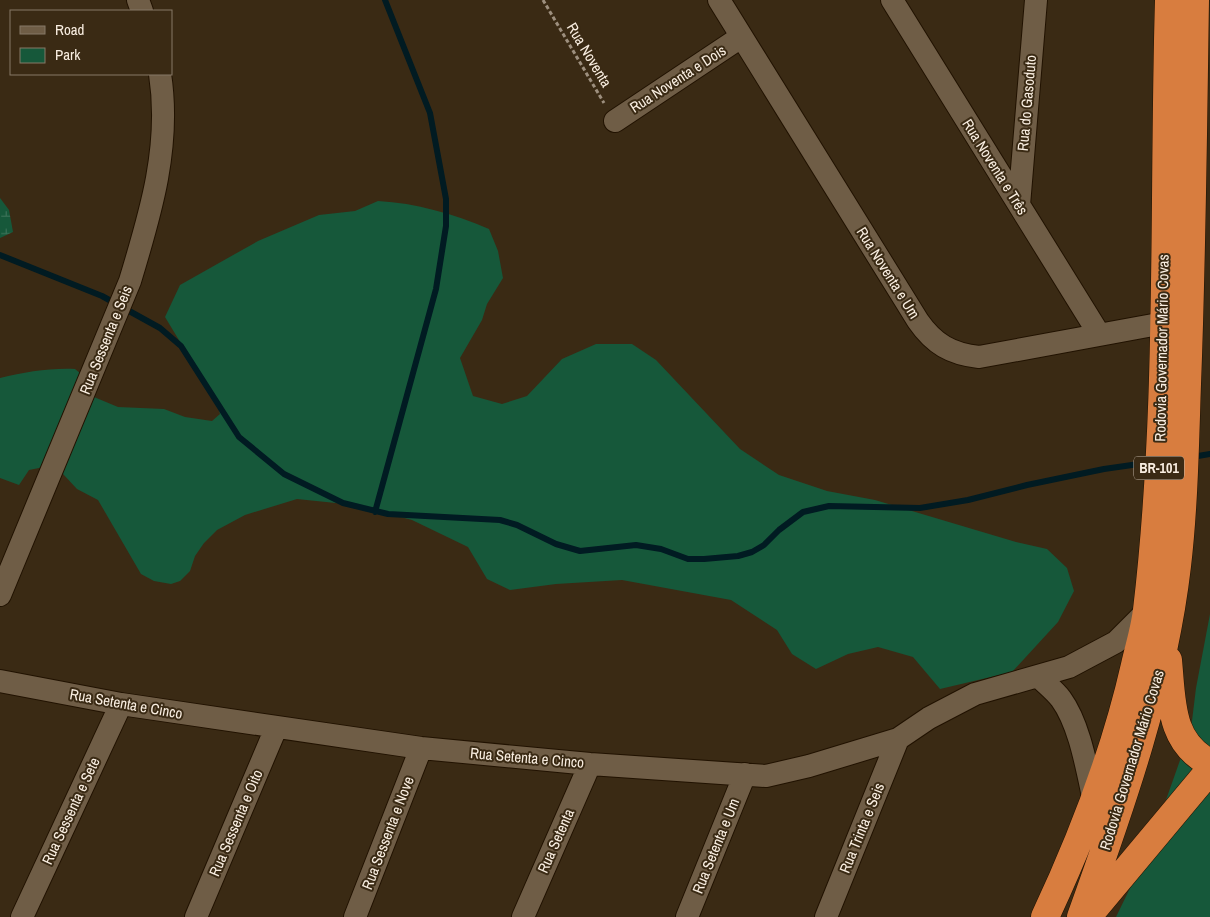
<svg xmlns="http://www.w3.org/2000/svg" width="1210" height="917" font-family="'Archivo Narrow',sans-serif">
	<defs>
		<pattern id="wetland-marsh" width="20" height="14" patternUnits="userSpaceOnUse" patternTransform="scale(1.25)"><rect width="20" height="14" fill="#16583a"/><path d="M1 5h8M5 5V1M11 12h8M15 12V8" fill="none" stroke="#397056"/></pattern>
	</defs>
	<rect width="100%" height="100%" fill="#3a2a14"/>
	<path fill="#16583a" d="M378,201C416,203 454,214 489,229L498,251L503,278L487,304L482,320L460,358L473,396L502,404L527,396L562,359L596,344H632L656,360L740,449L779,475L827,491L875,500L1016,542L1047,549L1067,568L1074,591L1058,622L1012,672L940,689L913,657L878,647L848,654L816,669L792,654L777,630L731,600L622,580L556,584L510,590L487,579L468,547L412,520L355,505L297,499L245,515L217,530L204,543L195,556L190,571L180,581L171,584L154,581L141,574L98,500L77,489L63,474L44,467L29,470L19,485L0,478V378C25,372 49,368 75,369L86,378L94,397L118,407L164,409L185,417L212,421L220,414L217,403L165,317L180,285L258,241L319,215L355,211Z
		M1210,614V917H1116L1148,851L1191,729L1196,688Z"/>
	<path fill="url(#wetland-marsh)" d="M0,198L9,210L13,232L0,238Z"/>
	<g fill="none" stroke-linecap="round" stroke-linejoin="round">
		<path stroke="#011b22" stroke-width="6" d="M0,255L102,296L160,328L181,346L239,437L284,474L343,503L388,514L500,520L517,525L556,544L580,551L636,545L661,549L688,559H704L738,556L752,552L764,545L779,530L803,512L829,506L920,508L968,500L1027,485L1104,469L1153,462
			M1192,457L1210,454
			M375,512L436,289L446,226V199L430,113L385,0"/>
		<g stroke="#211200" stroke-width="24">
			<path id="minor" d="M138,0L142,11
				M719,0L918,321C934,344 951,354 979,357L1164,323
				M892,0L1099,334
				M615,121L741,37
				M1019,205L1036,0
				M0,595L130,281C151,212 171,145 160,74
				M1039,677C1046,684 1055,691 1061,699C1080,725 1087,770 1094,801
				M0,681L121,704L421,748L590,764L766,776L809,766L898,739L929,718L975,694L1069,667L1116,642L1147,611
				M22,917L121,704
				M196,917L276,728
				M355,917L421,748
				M523,917L590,764
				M687,917L745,774
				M826,917L898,739"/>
		</g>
		<g stroke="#211200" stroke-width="29">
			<path id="motorway" d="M1168,660C1172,701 1169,742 1210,763
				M1088,916L1210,770
				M1045,917C1083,836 1115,753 1135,665C1139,647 1145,629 1147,610C1171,408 1163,203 1169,0
				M1081,917C1122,803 1163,687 1177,566C1184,506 1185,444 1187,384C1192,256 1193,128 1195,0"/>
		</g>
		<path stroke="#9d8f7e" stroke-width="3" stroke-dasharray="4 2.5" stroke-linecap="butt" d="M543,0L604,103"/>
		<use href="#minor" stroke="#6f5d46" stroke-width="22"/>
		<use href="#motorway" stroke="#d87d3f" stroke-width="28"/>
	</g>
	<g text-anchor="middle" stroke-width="4" stroke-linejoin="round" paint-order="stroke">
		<rect fill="#3a2a14" stroke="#c0b3a4" stroke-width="1" x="1134" y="456.5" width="50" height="23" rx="4"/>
		<g font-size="14" font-weight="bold" fill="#f9eee1">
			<text x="1159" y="473">BR-101</text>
		</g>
		<g font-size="15" fill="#f9eee1" stroke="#3a2a14">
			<text transform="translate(589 55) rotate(59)" y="5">Rua Noventa</text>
			<text transform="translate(678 79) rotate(-33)" y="5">Rua Noventa e Dois</text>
			<text transform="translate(1027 103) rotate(-85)" y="5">Rua do Gasoduto</text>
			<text transform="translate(995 167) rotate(58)" y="5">Rua Noventa e Três</text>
			<text transform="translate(888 273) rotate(58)" y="5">Rua Noventa e Um</text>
			<text transform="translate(106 340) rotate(-68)" y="5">Rua Sessenta e Seis</text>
			<text transform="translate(1162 348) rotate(-89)" y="5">Rodovia Governador Mário Covas</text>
			<text transform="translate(126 704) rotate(10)" y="5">Rua Setenta e Cinco</text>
			<text transform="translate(527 758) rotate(5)" y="5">Rua Setenta e Cinco</text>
			<text transform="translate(1132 760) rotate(-73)" y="5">Rodovia Governador Mário Covas</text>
			<text transform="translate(71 811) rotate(-65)" y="5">Rua Sessenta e Sete</text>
			<text transform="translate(236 823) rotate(-67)" y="5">Rua Sessenta e Oito</text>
			<text transform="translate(862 828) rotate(-68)" y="5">Rua Trinta e Seis</text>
			<text transform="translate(388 833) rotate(-69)" y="5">Rua Sessenta e Nove</text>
			<text transform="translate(556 841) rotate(-66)" y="5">Rua Setenta</text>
			<text transform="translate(716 846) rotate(-68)" y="5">Rua Setenta e Um</text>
		</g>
	</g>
	<rect x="10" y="10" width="162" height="65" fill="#3a2a14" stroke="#867866"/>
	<rect x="20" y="26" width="25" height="8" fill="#6f5d46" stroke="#867866"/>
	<text x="55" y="35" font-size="15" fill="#f9eee1">Road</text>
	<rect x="20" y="48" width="25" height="15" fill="#16583a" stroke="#867866"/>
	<text x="55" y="60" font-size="15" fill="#f9eee1">Park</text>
</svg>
